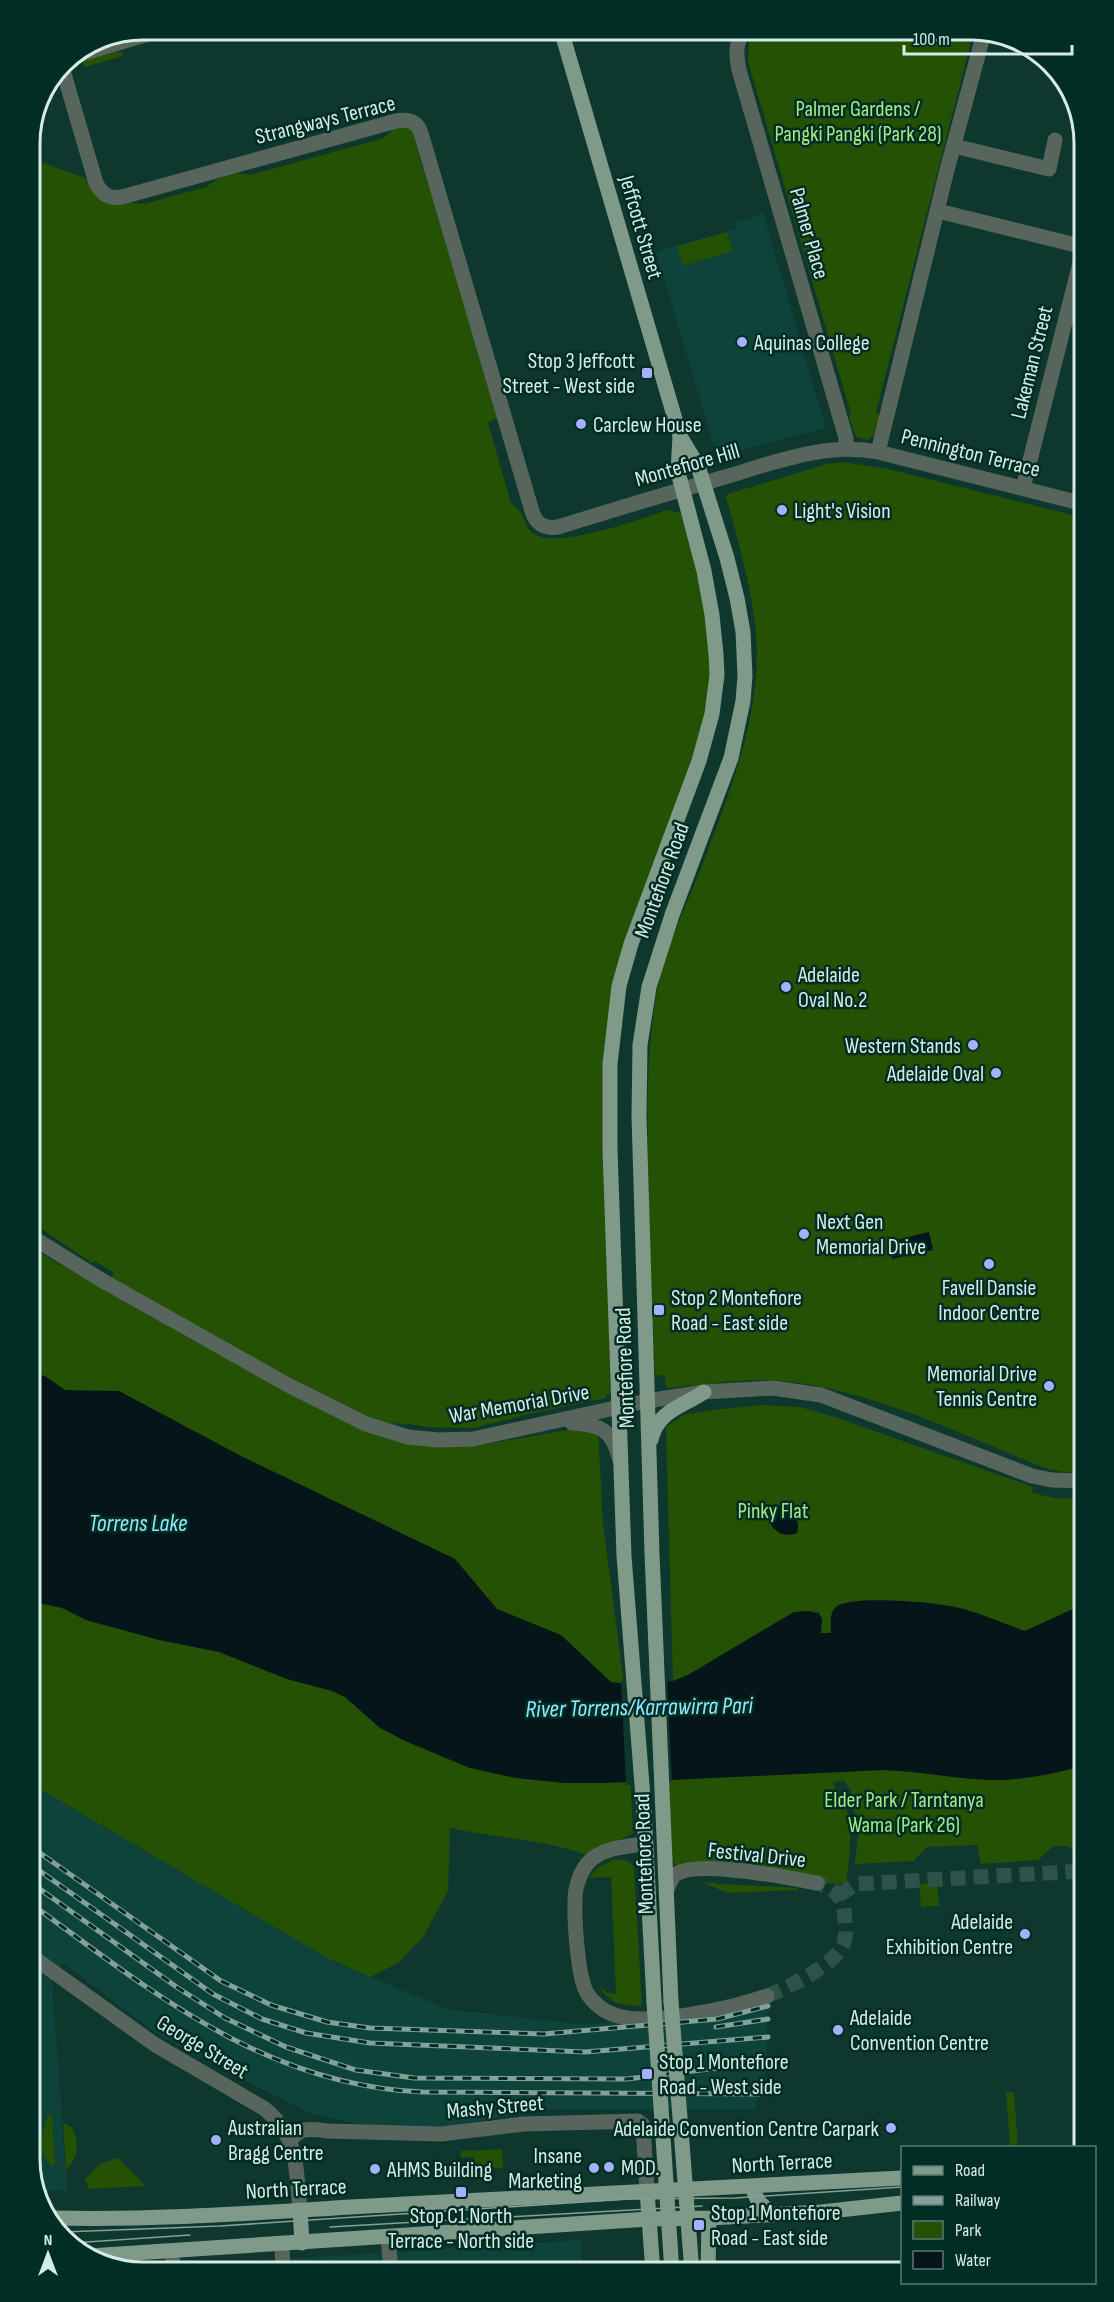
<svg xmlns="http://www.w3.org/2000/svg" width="1114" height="2302" font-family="'Sofia Sans Condensed',sans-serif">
	<rect width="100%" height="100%" fill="#0e372e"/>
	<path fill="#0d433a" d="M763,213L826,428L717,456L656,252L736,229L735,223Z
		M30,1783L336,1963L448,2009L575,2024L641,2022L768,2002L766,2070L755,2109H541L472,2123L428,2127L367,2126L309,2113L161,2037L63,1963L52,1981L67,2190L37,2192L30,2158Z
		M581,2240L583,2272H137L127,2269Z"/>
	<path fill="#245103" d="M758,30H974L876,412L880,415L875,434L868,440L856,437L849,417L851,414L748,61L749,42Z
		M122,52L123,56L85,67L81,60L107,53Z
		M399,124L411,126L420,151L419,155L499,417L488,423L511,503C514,506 518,509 521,513C526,521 526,531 536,535C561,548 640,519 668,510L684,514L713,642L710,708L625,948L607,1206L610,1394L606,1395V1398L533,1413L473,1428L427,1427L409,1424L375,1423L110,1280L114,1273L95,1261L92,1263L30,1221V158L88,179L126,202L144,204L206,187L229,172L250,175L384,138Z
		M727,232L733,251L683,266L677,246Z
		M843,462L888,469L1084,518V1472H1064L1047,1469C962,1435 876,1391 784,1381C745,1377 704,1385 666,1388L665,1376L655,1375C652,1302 648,1230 648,1157C647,1099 647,1039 659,981C668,938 690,899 705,858C732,787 762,711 756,634C752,588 738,542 726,497L728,494L827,464Z
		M30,1247L192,1340L338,1417L474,1446L573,1429L598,1431L603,1523L627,1707L633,1833C630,1836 590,1852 584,1854C541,1839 494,1838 450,1828L448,1891L424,1936L398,1963L370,1977L327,1958L30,1783Z
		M761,1405L800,1407L835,1417L1033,1487L1032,1493L1055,1498L1084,1499V1604L1025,1631L994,1620L925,1602H854L832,1614L831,1633H821L822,1619L794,1612L688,1675L673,1681L666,1427L683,1415L712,1410Z
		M1084,1765V1832L1076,1838L1079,1849L1076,1852L1068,1846H1054L1038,1860L981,1864L977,1845L927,1847L914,1861L855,1864L858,1834L855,1815L849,1798L851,1790L844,1781L833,1782C835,1792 843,1797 846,1807C854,1832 849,1859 846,1884L817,1883L679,1866L671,1861L663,1780L882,1770C919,1771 956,1779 993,1780C1023,1780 1055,1774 1084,1765Z
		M615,1859L628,1861L634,1867L642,2006C619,2005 613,2005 598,1986L608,1993L616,1994L611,1877L589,1878L598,1867Z
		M701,1882L715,1883L721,1885L723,1884L798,1888V1890L728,1893Z
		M937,1882L939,1906L921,1907L919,1884Z
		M1006,2092H1014L1018,2147H1010Z
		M48,2114L52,2116L55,2163L52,2167L39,2147Z
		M63,2122L73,2128C79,2146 79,2155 66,2171Z
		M502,2149L503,2168L474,2169V2157L461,2158V2151Z
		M118,2158L146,2186L89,2189L85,2179L100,2164Z"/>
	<path fill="#05151a" d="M929,1232L933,1250L892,1259L888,1242Z
		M30,1373L45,1376L65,1390L119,1391L241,1456L455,1559L497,1609L561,1635L611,1682L642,1686L673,1681L688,1675L794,1612L808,1611L819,1613L822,1619L821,1633H831C831,1625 829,1613 836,1607C851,1594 944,1603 964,1609C984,1615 1005,1624 1025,1631L1084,1604V1765C1055,1774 1023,1780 993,1780C956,1779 919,1771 882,1770L606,1783H565L516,1778L470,1768L405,1741L380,1728L345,1697L332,1691L287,1679L219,1652L159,1640L86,1620L62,1608L30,1601Z
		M775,1504C789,1508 802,1517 797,1533C781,1540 766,1526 767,1509Z"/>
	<path fill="#0e372e" d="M667,1679L672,1782L626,1785L621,1681L642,1683Z"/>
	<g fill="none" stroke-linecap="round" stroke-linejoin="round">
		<path stroke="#2c5249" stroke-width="15" stroke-dasharray="15 8" stroke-linecap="butt" d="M839,1895L856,1884L1084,1871
			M767,1996C788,1987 835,1966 844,1943C847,1934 845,1920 844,1910C843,1895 831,1887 817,1883"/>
		<path stroke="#58655c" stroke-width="15" d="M744,30C735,43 736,56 739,70L846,438V448
			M74,56L162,30
			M62,67L96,183C101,194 110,199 122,197L396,121C408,119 417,121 421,133L532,511C536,524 544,529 558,527C613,510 669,493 725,477C775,462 826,442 878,452L1084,504
			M954,146L1049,169L1055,140
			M938,211L1084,247L1023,488
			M878,452L947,170L984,33
			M30,1236L103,1281L288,1385L366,1424L408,1437L438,1440L473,1439L647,1401L704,1392L773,1388L821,1395L1032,1476L1052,1480L1084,1481
			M572,1423C599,1424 613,1430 619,1458
			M646,1844C626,1846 600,1848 587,1864C581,1871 578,1881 576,1889C573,1909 577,1976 587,1993C593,2003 604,2012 615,2015C649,2027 733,2008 767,1996
			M667,1890C669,1884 671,1878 676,1874C699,1859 789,1878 817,1883
			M30,1955L154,2044L265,2109C299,2137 296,2169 300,2210
			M290,2142C298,2126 312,2129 328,2131L441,2134L524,2124L638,2121L643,2125L647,2191
			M388,2237L391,2272
			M282,2244L283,2272
			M172,2251L173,2272"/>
		<path stroke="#7f9a88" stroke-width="15" d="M561,30L680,436L698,466L727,558L737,598L743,632L745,676L743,701L731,758L672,915L649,987L640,1045L639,1116L652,1554L671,2002
			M651,1440C657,1411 682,1407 704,1392
			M654,2002L644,1810L624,1556L610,1149V1064L619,986L631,944L699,761L712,714L717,675L716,654L712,615L704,571L678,472L680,436
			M752,2187L758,2201L773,2215
			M647,2191L653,2272
			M300,2210L302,2243
			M52,2218C170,2221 288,2210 405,2204C571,2195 737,2188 902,2178
			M89,2256L649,2219L709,2218L821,2212L902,2203
			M708,2272L709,2218"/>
		<path stroke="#83a099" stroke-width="1.5" d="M330,2227L702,2206
			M63,2232L220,2226L629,2199L735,2198L902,2187
			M72,2243L190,2235"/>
		<g stroke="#83a099" stroke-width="5">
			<path id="rail" d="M30,1846L221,1981L271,2005L327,2022L370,2028L544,2034L717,2019L768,2006
				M30,1864L213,1994L262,2019L306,2033L370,2043L585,2052L768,2037
				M30,1882L178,1988L225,2018L286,2047L356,2070L414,2078L627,2079L766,2062
				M30,1903C151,1991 265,2086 423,2092L760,2094
				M716,2027L768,2019"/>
		</g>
		<use href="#rail" stroke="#022d24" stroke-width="3" stroke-dasharray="9" stroke-linecap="butt"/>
		<path stroke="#7f9a88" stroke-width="15" d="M654,2002L672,2272
			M671,2002L692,2272"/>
	</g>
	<g fill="#a5b1fc" stroke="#022d24" stroke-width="2">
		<circle cx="742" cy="342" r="6"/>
		<rect x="641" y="367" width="12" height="12" rx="3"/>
		<circle cx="581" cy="424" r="6"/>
		<circle cx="782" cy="510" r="6"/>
		<circle cx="786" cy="987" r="6"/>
		<circle cx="973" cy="1045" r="6"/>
		<circle cx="996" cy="1073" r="6"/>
		<circle cx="804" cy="1234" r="6"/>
		<circle cx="989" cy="1264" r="6"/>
		<rect x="653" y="1304" width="12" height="12" rx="3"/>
		<circle cx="1049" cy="1386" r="6"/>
		<circle cx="1025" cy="1934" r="6"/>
		<circle cx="838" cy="2030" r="6"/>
		<rect x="641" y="2068" width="12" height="12" rx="3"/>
		<circle cx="891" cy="2128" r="6"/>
		<circle cx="216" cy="2140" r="6"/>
		<circle cx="609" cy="2167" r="6"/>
		<circle cx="594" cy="2168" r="6"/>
		<circle cx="375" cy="2169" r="6"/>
		<rect x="455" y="2186" width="12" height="12" rx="3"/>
		<rect x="693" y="2219" width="12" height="12" rx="3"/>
	</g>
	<g text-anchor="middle" stroke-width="5" stroke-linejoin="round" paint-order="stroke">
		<g font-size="22" fill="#a4e984" stroke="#022d24">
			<text x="858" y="116">Palmer Gardens /<tspan x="858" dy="25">Pangki Pangki (Park 28)</tspan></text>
			<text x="773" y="1518">Pinky Flat</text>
			<text x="904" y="1807">Elder Park / Tarntanya<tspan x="904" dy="25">Wama (Park 26)</tspan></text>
		</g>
		<g font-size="22" fill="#d6ebe5" stroke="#022d24">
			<text transform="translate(325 119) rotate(-14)" y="8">Strangways Terrace</text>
			<text transform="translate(642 227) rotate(74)" y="8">Jeffcott Street</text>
			<text transform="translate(810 233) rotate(74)" y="8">Palmer Place</text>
			<text transform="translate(1031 362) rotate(-76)" y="8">Lakeman Street</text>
			<text transform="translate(971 452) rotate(14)" y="8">Pennington Terrace</text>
			<text transform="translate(687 464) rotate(-16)" y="8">Montefiore Hill</text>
			<text transform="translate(661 880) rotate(-70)" y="8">Montefiore Road</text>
			<text transform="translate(624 1368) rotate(-92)" y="8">Montefiore Road</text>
			<text transform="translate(519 1403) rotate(-10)" y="8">War Memorial Drive</text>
			<text transform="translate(643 1854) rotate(-92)" y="8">Montefiore Road</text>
			<text transform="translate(757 1854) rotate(6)" y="8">Festival Drive</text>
			<text transform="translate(203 2046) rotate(31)" y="8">George Street</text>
			<text transform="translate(495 2106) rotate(-5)" y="8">Mashy Street</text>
			<text transform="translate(782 2162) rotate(-3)" y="8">North Terrace</text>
			<text transform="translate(296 2188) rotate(-3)" y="8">North Terrace</text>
		</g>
		<g font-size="22" fill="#d6ebe5" stroke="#022d24" text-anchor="start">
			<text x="754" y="350">Aquinas College</text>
			<text x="635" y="368" text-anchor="end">Stop 3 Jeffcott<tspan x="635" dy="25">Street - West side</tspan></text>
			<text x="593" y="432">Carclew House</text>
			<text x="794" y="518">Light's Vision</text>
			<text x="798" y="982">Adelaide<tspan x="798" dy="25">Oval No.2</tspan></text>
			<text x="961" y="1053" text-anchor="end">Western Stands</text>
			<text x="984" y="1081" text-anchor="end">Adelaide Oval</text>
			<text x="816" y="1229">Next Gen<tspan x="816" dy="25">Memorial Drive</tspan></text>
			<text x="989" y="1295" text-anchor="middle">Favell Dansie<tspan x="989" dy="25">Indoor Centre</tspan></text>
			<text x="671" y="1305">Stop 2 Montefiore<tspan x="671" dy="25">Road - East side</tspan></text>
			<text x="1037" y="1381" text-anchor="end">Memorial Drive<tspan x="1037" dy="25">Tennis Centre</tspan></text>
			<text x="1013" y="1929" text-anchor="end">Adelaide<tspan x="1013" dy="25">Exhibition Centre</tspan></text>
			<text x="850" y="2025">Adelaide<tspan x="850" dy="25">Convention Centre</tspan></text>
			<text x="659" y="2069">Stop 1 Montefiore<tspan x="659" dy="25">Road - West side</tspan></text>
			<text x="228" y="2135">Australian<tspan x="228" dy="25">Bragg Centre</tspan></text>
			<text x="879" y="2136" text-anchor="end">Adelaide Convention Centre Carpark</text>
			<text x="582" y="2163" text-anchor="end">Insane<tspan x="582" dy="25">Marketing</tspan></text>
			<text x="621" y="2175">MOD.</text>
			<text x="387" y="2177">AHMS Building</text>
			<text x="711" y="2220">Stop 1 Montefiore<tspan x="711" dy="25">Road - East side</tspan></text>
			<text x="461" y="2223" text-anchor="middle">Stop C1 North<tspan x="461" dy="25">Terrace - North side</tspan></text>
		</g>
		<g font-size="24" font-style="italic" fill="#90e7fe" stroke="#022d24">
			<text x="138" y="1531">Torrens Lake</text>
			<text transform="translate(639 1707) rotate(-1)" y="8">River Torrens/Karrawirra Pari</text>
		</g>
	</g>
	<path d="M0 0H1114V2302H0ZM143 40H971A103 103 0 0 1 1074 143V2159A103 103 0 0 1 971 2262H143A103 103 0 0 1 40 2159V143A103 103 0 0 1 143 40Z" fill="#022d24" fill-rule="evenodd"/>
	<path fill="none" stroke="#d6ebe5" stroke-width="3" d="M143 40H971A103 103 0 0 1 1074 143V2159A103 103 0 0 1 971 2262H143A103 103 0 0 1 40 2159V143A103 103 0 0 1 143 40Z"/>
	<rect x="901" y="2146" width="195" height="138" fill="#022d24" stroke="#577971" stroke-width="1.5"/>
	<rect x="913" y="2166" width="30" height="9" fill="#7f9a88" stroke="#577971" stroke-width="1.5"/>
	<text x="955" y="2176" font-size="18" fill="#d6ebe5">Road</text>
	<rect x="913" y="2196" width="30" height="9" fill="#83a099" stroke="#577971" stroke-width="1.5"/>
	<text x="955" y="2206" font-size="18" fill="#d6ebe5">Railway</text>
	<rect x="913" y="2221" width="30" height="18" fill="#245103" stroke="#577971" stroke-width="1.5"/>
	<text x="955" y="2236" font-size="18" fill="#d6ebe5">Park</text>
	<rect x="913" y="2251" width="30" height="18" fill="#05151a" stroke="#577971" stroke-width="1.5"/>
	<text x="955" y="2266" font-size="18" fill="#d6ebe5">Water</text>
	<g transform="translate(48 2254)" stroke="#022d24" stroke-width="4.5" paint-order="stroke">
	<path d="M0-4.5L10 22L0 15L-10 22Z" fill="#d6ebe5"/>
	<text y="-9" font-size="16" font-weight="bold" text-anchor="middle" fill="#d6ebe5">N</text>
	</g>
	<path d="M904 45v9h168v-9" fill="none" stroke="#d6ebe5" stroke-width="3"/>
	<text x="913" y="45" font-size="18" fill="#d6ebe5" stroke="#022d24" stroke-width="4.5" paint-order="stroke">100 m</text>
</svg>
